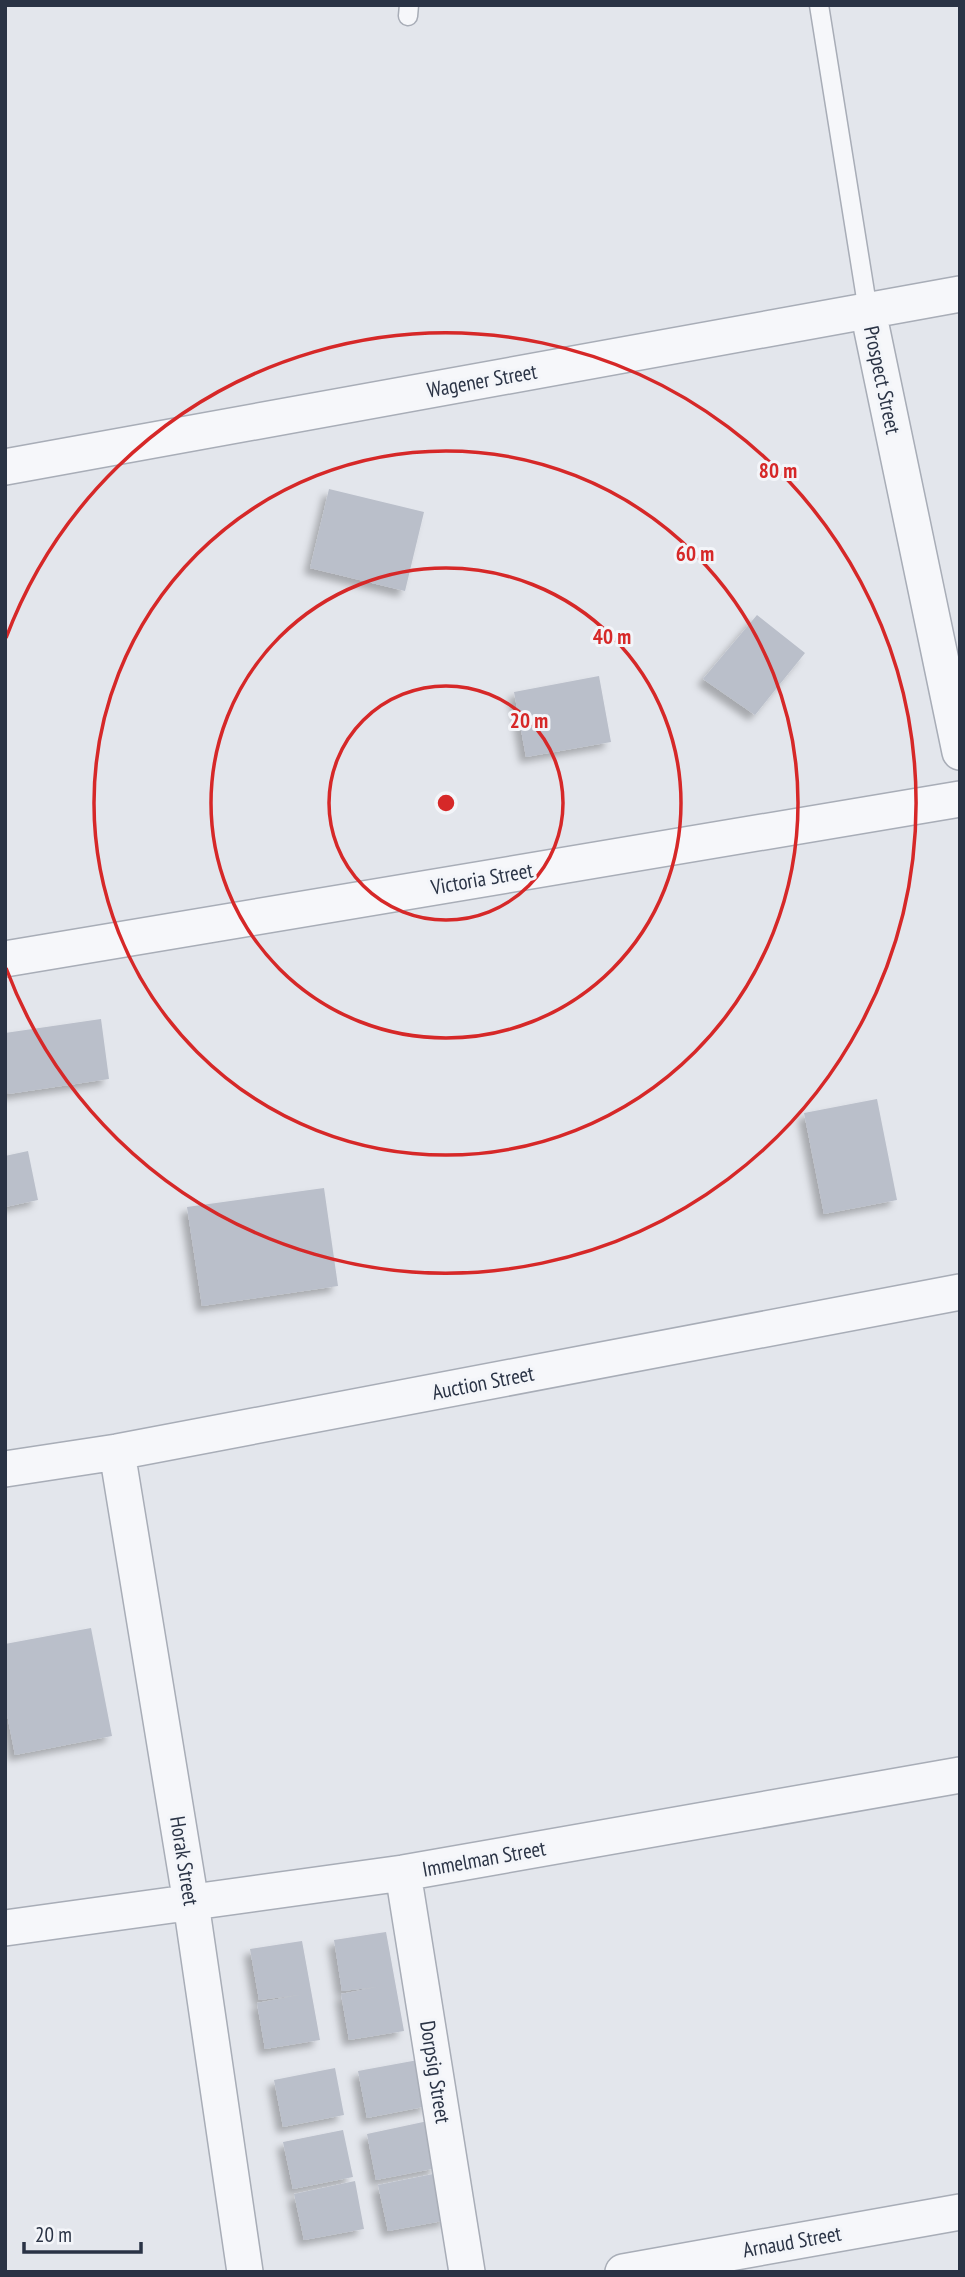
<svg xmlns="http://www.w3.org/2000/svg" width="965" height="2277" font-family="'PT Sans Narrow',sans-serif">
	<defs>
		<filter id="shadow"><feDropShadow dx="-6" dy="6" stdDeviation="3.5" flood-color="#0004"/></filter>
	</defs>
	<rect width="100%" height="100%" fill="#e3e6ec"/>
	<path fill="#babfca" filter="url(#shadow)" d="M329,489L424,512L405,591L310,568Z
		M757,615L805,653L755,715L703,679Z
		M599,676L611,742L526,757L514,692Z
		M101,1019L109,1079L8,1094L5,1072V1033Z
		M877,1099L897,1200L824,1214L804,1113Z
		M28,1151L38,1200L5,1207V1156Z
		M324,1188L338,1286L202,1306L187,1207Z
		M91,1628L112,1736L15,1755L5,1704V1644Z
		M386,1932L404,2031L349,2040L341,1994L377,1987L342,1991L334,1940Z
		M302,1941L320,2040L265,2049L257,2003L299,1995L259,2000L250,1949Z
		M418,2060L428,2106L367,2118L358,2071Z
		M335,2068L344,2115L283,2127L274,2080Z
		M428,2121L437,2168L376,2180L367,2134Z
		M343,2130L353,2177L293,2189L283,2142Z
		M438,2173L448,2220L388,2231L378,2185Z
		M355,2181L364,2229L304,2240L294,2194Z"/>
	<g fill="none" stroke-linecap="round" stroke-linejoin="round">
		<g stroke="#a8adb7" stroke-width="21">
			<path id="service" d="M819,5L868,311
				M408,16L409,5"/>
		</g>
		<g stroke="#a8adb7" stroke-width="38">
			<path id="minor" d="M868,311L960,752
				M5,467L960,294
				M5,959L960,799
				M117,1452L191,1903L245,2272
				M5,1469L117,1452L960,1292
				M403,1873L467,2272
				M5,1928L403,1873L960,1775
				M623,2272L960,2212"/>
		</g>
		<use href="#service" stroke="#f6f7fa" stroke-width="18"/>
		<use href="#minor" stroke="#f6f7fa" stroke-width="35"/>
	</g>
	<g fill="none" stroke="#d62828" stroke-width="3.5">
		<circle cx="446" cy="803" r="117"/>
		<circle cx="446" cy="803" r="235"/>
		<circle cx="446" cy="803" r="352"/>
		<path d="M6 638A470 470 0 1 1 6 968"/>
	</g>
	<g text-anchor="middle" stroke-width="6" stroke-linejoin="round" paint-order="stroke">
		<g font-size="21" fill="#2a3345" stroke="#f3f5f9">
			<text transform="translate(882 380) rotate(78)" y="7">Prospect Street</text>
			<text transform="translate(482 381) rotate(-10)" y="7">Wagener Street</text>
			<text transform="translate(482 879) rotate(-10)" y="7">Victoria Street</text>
			<text transform="translate(483 1383) rotate(-11)" y="7">Auction Street</text>
			<text transform="translate(484 1859) rotate(-10)" y="7">Immelman Street</text>
			<text transform="translate(184 1861) rotate(81)" y="7">Horak Street</text>
			<text transform="translate(435 2072) rotate(81)" y="7">Dorpsig Street</text>
			<text transform="translate(792 2242) rotate(-10)" y="7">Arnaud Street</text>
		</g>
	</g>
	<circle cx="446" cy="803" r="10" fill="#d62828" stroke="#f3f5f9" stroke-width="3.5"/>
	<g font-size="21" text-anchor="middle" font-weight="bold" fill="#d62828" stroke="#f3f5f9" stroke-width="6" stroke-linejoin="round" paint-order="stroke">
		<text x="778" y="478">80 m</text>
		<text x="695" y="561">60 m</text>
		<text x="612" y="644">40 m</text>
		<text x="529" y="728">20 m</text>
	</g>
	<rect width="965" height="2277" fill="none" stroke="#2a3345" stroke-width="14"/>
	<path d="M24 2242v10h117v-10" fill="none" stroke="#2a3345" stroke-width="3.5"/>
	<text x="35" y="2242" font-size="21" fill="#2a3345" stroke="#f3f5f9" stroke-width="5" paint-order="stroke">20 m</text>
</svg>
